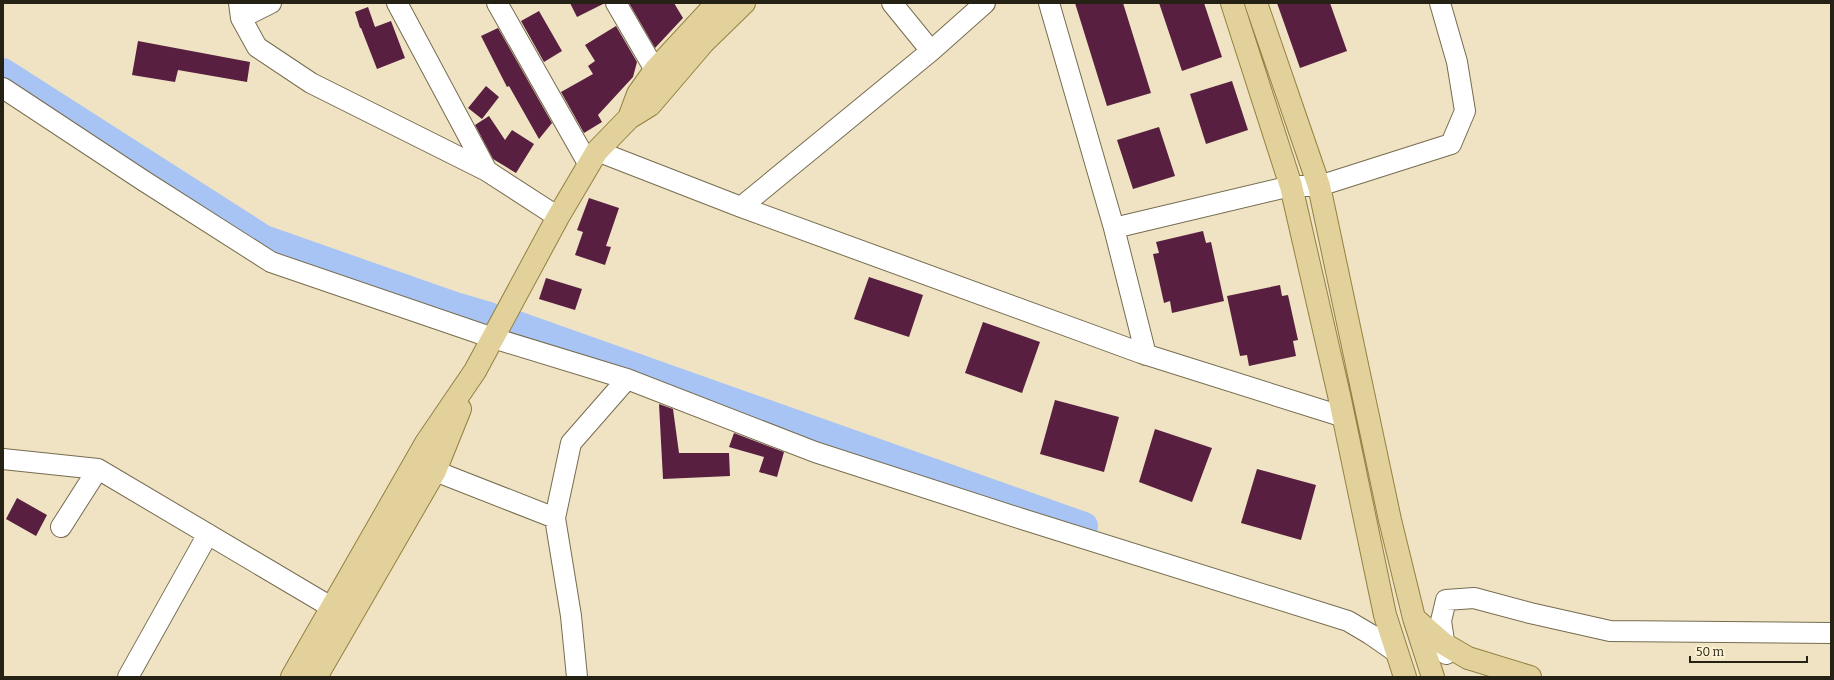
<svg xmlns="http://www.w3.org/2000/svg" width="1834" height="680" font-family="Bitter,serif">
	<rect width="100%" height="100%" fill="#efe3c3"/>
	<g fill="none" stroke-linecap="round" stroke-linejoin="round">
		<path stroke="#a8c4f4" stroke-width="28" d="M3,72L264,239L455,306L489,316
			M514,324L1084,526"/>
	</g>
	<path fill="#581f41" d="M570,3H605L577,17Z
		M629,3H674L683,18L655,48Z
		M1075,3H1123L1151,93L1107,106Z
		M1159,3H1204L1222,57L1182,71Z
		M1277,3H1330L1347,51L1300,68Z
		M368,7L375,27L391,21L405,58L377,69L361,28H360L355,12Z
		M539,11L562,51L544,62L521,21Z
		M616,26L637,62L633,77L598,115L602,122L584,133L561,92L593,74L588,66L595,61L585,45Z
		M498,28L552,123L539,139L509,86L507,87L481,36Z
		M138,41L250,62L247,82L178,70L175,82L132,75Z
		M1232,81L1248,130L1206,144L1190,94Z
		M486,86L499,97L482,119L468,108Z
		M489,116L505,140L512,130L534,144L516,173L493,159L475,125Z
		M1159,127L1175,176L1133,189L1117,140Z
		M589,198L619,208L606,246L611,247L605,265L575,255L583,232L577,230Z
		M1203,231L1206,243L1211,242L1224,301L1172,313L1170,301L1164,303L1153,254L1159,253L1156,242Z
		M869,277L923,295L909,337L854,319Z
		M546,278L582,289L575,310L539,299Z
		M1280,285L1282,296L1288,295L1298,340L1293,341L1296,356L1249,366L1247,355L1240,356L1227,296Z
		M983,322L1040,342L1022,393L965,373Z
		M1055,400L1119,417L1104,472L1040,454Z
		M659,404L673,409L679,453H729L730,476L663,479Z
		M1155,429L1212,448L1192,502L1139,482Z
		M734,433L784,452L777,477L759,472L764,457L729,447Z
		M1257,469L1316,485L1301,540L1241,523Z
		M17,498L47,515L36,536L6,519Z"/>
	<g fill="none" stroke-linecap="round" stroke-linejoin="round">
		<g stroke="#766c4f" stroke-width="22">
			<path id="minor" d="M239,3L241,18L257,47L311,83L487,171L558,217
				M397,3L487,171
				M497,3L589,165
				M616,3L655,70
				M892,3L931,51
				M1049,3L1114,228L1146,355
				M241,18L271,3
				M3,88L144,181L271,262L493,338L627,379L815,452L1022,519L1348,621L1370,634L1396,652
				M597,151L741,207L1141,353L1344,417
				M741,207L931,51L985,3
				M1114,228L1291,186H1319L1451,144L1465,111L1457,62L1440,3
				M3,459L98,469
				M435,471L555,518
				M61,527L98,469L331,607
				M1446,654L1441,621L1446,600L1474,598L1530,613L1610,631L1831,633
				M128,677L208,534
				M577,677L571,616L555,518L571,443L627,379"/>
		</g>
		<g stroke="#948041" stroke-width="24">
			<path id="major" d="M1232,3L1291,186L1339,395L1385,615L1405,677
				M1256,3L1319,186L1390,520L1414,618L1433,677
				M629,118L638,94L655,70L717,3
				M1415,619L1444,644L1468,658L1530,677
				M292,677L426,443L475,371L558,217L597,151L629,118L650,105L703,43L744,3
				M316,677L435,471L460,409"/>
		</g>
		<use href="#minor" stroke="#fff" stroke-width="20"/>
		<use href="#major" stroke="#e2d19b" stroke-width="22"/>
	</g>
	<rect width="1834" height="680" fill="none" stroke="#252115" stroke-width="8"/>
	<path d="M1690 656v6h117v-6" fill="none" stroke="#252115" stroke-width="2"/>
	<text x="1696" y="656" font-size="12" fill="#252115" stroke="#fcf1d0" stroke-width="3" paint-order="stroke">50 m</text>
</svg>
